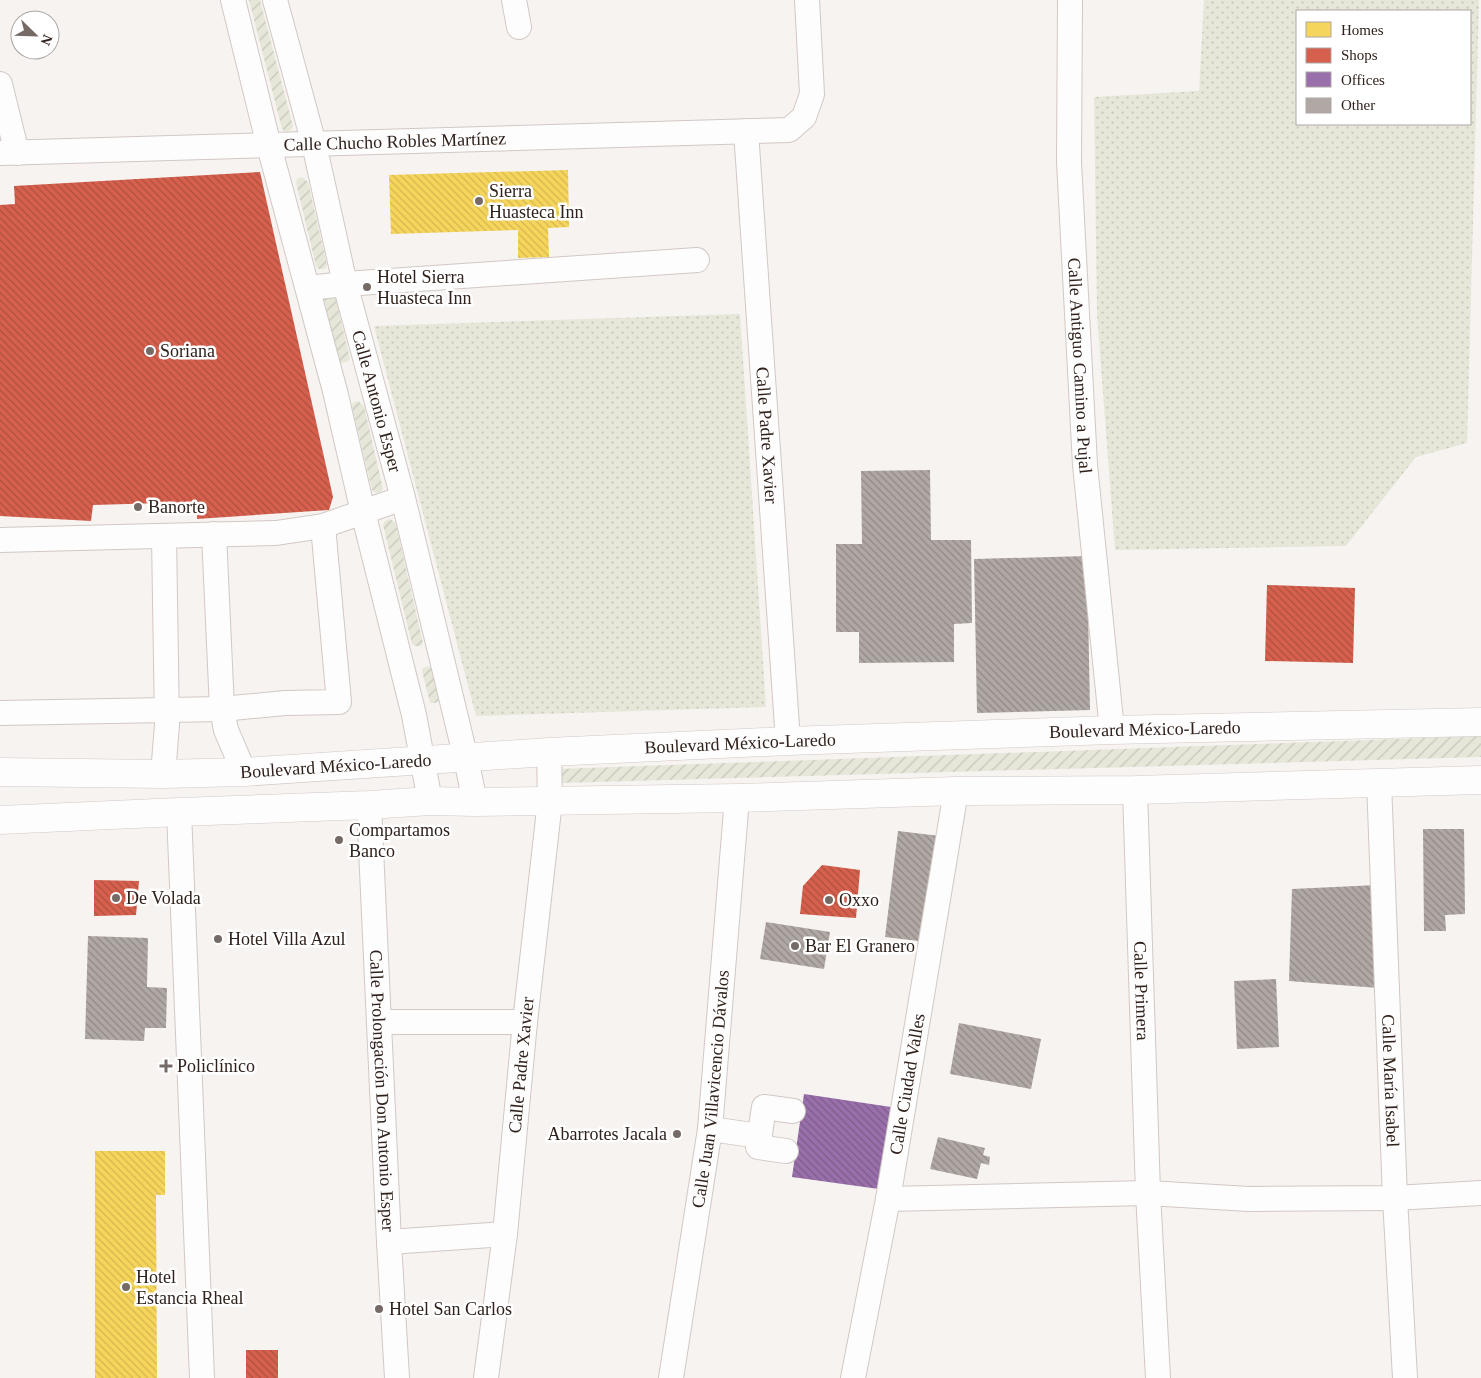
<svg xmlns="http://www.w3.org/2000/svg" width="1481" height="1378" font-family="Georgia,serif">
	<defs>
		<pattern id="grass-dots" width="8" height="8" patternUnits="userSpaceOnUse" patternTransform="scale(1.25)"><rect width="8" height="8" fill="#e6e7d9"/><path d="M2 2h.1M6 6h.1" fill="none" stroke="#c6c6ba" stroke-width="1.8" stroke-linecap="round"/></pattern>
		<pattern id="garden-furrows" width="10" height="10" patternUnits="userSpaceOnUse" patternTransform="scale(1.25)"><rect width="10" height="10" fill="#e6e7d9"/><path d="M-1 1l2-2M0 10L10 0M9 11l2-2" fill="none" stroke="#c6c6ba"/></pattern>
		<pattern id="homes-back-hatch" width="6" height="6" patternUnits="userSpaceOnUse" patternTransform="scale(1.25)"><rect width="6" height="6" fill="#f6d55c"/><path d="M-1 5l2 2M0 0l6 6M5-1l2 2" fill="none" stroke="#d3b74f"/></pattern>
		<pattern id="shops-back-hatch" width="6" height="6" patternUnits="userSpaceOnUse" patternTransform="scale(1.25)"><rect width="6" height="6" fill="#d6604d"/><path d="M-1 5l2 2M0 0l6 6M5-1l2 2" fill="none" stroke="#ae4f3f"/></pattern>
		<pattern id="offices-back-hatch" width="6" height="6" patternUnits="userSpaceOnUse" patternTransform="scale(1.25)"><rect width="6" height="6" fill="#9970ab"/><path d="M-1 5l2 2M0 0l6 6M5-1l2 2" fill="none" stroke="#7d5c8a"/></pattern>
		<pattern id="building-back-hatch" width="6" height="6" patternUnits="userSpaceOnUse" patternTransform="scale(1.25)"><rect width="6" height="6" fill="#b0a8a4"/><path d="M-1 5l2 2M0 0l6 6M5-1l2 2" fill="none" stroke="#908885"/></pattern>
	</defs>
	<rect width="100%" height="100%" fill="#f7f3f1"/>
	<path fill="url(#grass-dots)" fill-rule="evenodd" d="M1204,0H1479L1467,443L1416,457L1346,546L1115,550L1097,314L1094,97L1199,91ZM1297,11H1470V124H1297Z
		M740,314L766,707L476,716L374,326Z"/>
	<path fill="url(#garden-furrows)" d="M249,0H260L293,126L291,130L286,132L282,129Z
		M302,177L308,182L327,265L325,269H319L316,266L296,183L297,179Z
		M325,296L335,297L336,299L350,359L347,362L341,363L339,360L324,299Z
		M358,401L364,406L383,489L380,492L375,493L372,490L352,406L353,403Z
		M390,519L394,522L396,525L423,643L421,646H415L412,644L383,525L385,521Z
		M428,666L432,669L439,701L435,703H430L422,671L423,668Z
		M1481,736V757L560,783L558,769Z"/>
	<path fill="url(#homes-back-hatch)" d="M568,170L569,227L548,228L549,257L518,258V230L391,234L389,175Z
		M95,1151H165V1195H156L157,1378H95Z"/>
	<path fill="url(#shops-back-hatch)" d="M260,172L333,497L329,510L197,519V502L93,505L91,521L0,516V205L15,204L14,186Z
		M1267,585L1355,588L1353,663L1265,661Z
		M822,865L860,870L856,918L800,914L803,886Z
		M94,880L139,881L136,915L94,916Z
		M246,1350H278V1378H246Z"/>
	<path fill="url(#offices-back-hatch)" d="M804,1094L891,1107L879,1189L792,1177Z"/>
	<path fill="url(#building-back-hatch)" d="M930,470L931,540H971L972,623L954,624V662L859,663V632H836V544H862L861,471Z
		M1087,556L1090,710L977,713L974,559Z
		M1423,829H1464L1465,914L1445,915L1446,931H1424Z
		M898,831L940,836L927,942L885,937Z
		M1377,885L1378,988L1289,981L1292,889Z
		M766,922L830,932L824,969L760,959Z
		M88,936L148,938L147,987L167,988L166,1028H145L144,1041L85,1039Z
		M1276,979L1279,1047L1237,1049L1234,981Z
		M959,1023L1041,1039L1031,1089L950,1074Z
		M938,1137L985,1148L983,1155L990,1157L989,1165L981,1163L977,1179L930,1169Z"/>
	<g fill="none" stroke-linecap="round" stroke-linejoin="round">
		<g stroke="#d1c8c4" stroke-width="26">
			<g id="minor">
				<path d="M233,0L269,146L335,391L363,512L414,715L430,801"/>
				<path id="s1" d="M275,0L314,144L345,284L403,498L466,759L475,802"/>
				<path d="M514,0L519,27"/>
				<path id="s2" d="M1070,0L1069,162L1085,465L1112,730"/>
				<path d="M0,84L17,153"/>
				<path id="s3" d="M746,131L788,741"/>
				<path id="s4" d="M0,153L789,130L804,117L812,94L807,0"/>
				<path d="M308,288L345,284L697,260"/>
				<path d="M214,534L222,709L226,730L244,772"/>
				<path d="M0,540L276,533L323,526L403,498"/>
				<path d="M0,713L222,709L285,703L339,702L323,526"/>
				<path d="M163,774L167,725L164,536"/>
				<path id="s5" d="M1379,782L1395,1198L1405,1378"/>
				<path id="s6" d="M1135,790L1148,1193L1158,1378"/>
				<path id="s7" d="M369,805L389,1242L397,1378"/>
				<path d="M179,812L202,1378"/>
				<path d="M379,1022H525"/>
				<path d="M710,1129L760,1136"/>
				<path d="M786,1151L758,1147L764,1107L793,1111"/>
				<path d="M888,1199L1148,1193L1249,1199L1395,1198L1481,1193"/>
				<path d="M389,1242L505,1234"/>
				<path id="s8" d="M486,1378L505,1234L525,1022L550,801L549,752"/>
				<path id="s9" d="M671,1378L710,1129L737,798"/>
				<path id="s10" d="M853,1378L888,1199L956,791"/>
			</g>
		</g>
		<g stroke="#d1c8c4" stroke-width="29">
			<g id="major">
				<path id="s11" d="M0,772L163,774L244,772L549,752L788,741L1112,730L1481,722"/>
				<path d="M0,820L179,812L369,805L430,801L475,802L737,798L956,791L1135,790L1481,780"/>
			</g>
		</g>
		<use href="#minor" stroke="#fefdfd" stroke-width="24"/>
		<use href="#major" stroke="#fefdfd" stroke-width="28"/>
	</g>
	<g fill="#756a66" stroke="#fff" stroke-width="2">
		<circle cx="479" cy="201" r="5"/>
		<circle cx="367" cy="287" r="5"/>
		<circle cx="150" cy="351" r="5"/>
		<circle cx="138" cy="507" r="5"/>
		<circle cx="339" cy="840" r="5"/>
		<circle cx="116" cy="898" r="5"/>
		<circle cx="829" cy="900" r="5"/>
		<circle cx="218" cy="939" r="5"/>
		<circle cx="795" cy="946" r="5"/>
		<path d="M163.5 1058.5h5v5h5v5h-5v5h-5v-5h-5v-5h5z"/>
		<circle cx="677" cy="1134" r="5"/>
		<circle cx="126" cy="1287" r="5"/>
		<circle cx="379" cy="1309" r="5"/>
	</g>
	<g text-anchor="middle" stroke-width="5" stroke-linejoin="round" paint-order="stroke">
		<g font-size="18" fill="#2f211b" stroke="#fff">
			<text dy="6" stroke="none"><textPath href="#s4" startOffset="395">Calle Chucho Robles Martínez</textPath></text>
			<text dy="6" stroke="none"><textPath href="#s2" startOffset="366">Calle Antiguo Camino a Pujal</textPath></text>
			<text dy="6" stroke="none"><textPath href="#s1" startOffset="414">Calle Antonio Esper</textPath></text>
			<text dy="6" stroke="none"><textPath href="#s3" startOffset="305">Calle Padre Xavier</textPath></text>
			<text dy="6" stroke="none"><textPath href="#s11" startOffset="1146">Boulevard México-Laredo</textPath></text>
			<text dy="6" stroke="none"><textPath href="#s11" startOffset="741">Boulevard México-Laredo</textPath></text>
			<text dy="6" stroke="none"><textPath href="#s11" startOffset="336">Boulevard México-Laredo</textPath></text>
			<text dy="6" stroke="none"><textPath href="#s6" startOffset="201">Calle Primera</textPath></text>
			<text dy="6" stroke="none"><textPath href="#s8" startOffset="315">Calle Padre Xavier</textPath></text>
			<text dy="6" stroke="none"><textPath href="#s5" startOffset="299">Calle María Isabel</textPath></text>
			<text dy="6" stroke="none"><textPath href="#s10" startOffset="299">Calle Ciudad Valles</textPath></text>
			<text dy="6" stroke="none"><textPath href="#s9" startOffset="292">Calle Juan Villavicencio Dávalos</textPath></text>
			<text dy="6" stroke="none"><textPath href="#s7" startOffset="286">Calle Prolongación Don Antonio Esper</textPath></text>
		</g>
		<g font-size="18" fill="#2f211b" stroke="#fff" text-anchor="start">
			<text x="489" y="197">Sierra<tspan x="489" dy="21">Huasteca Inn</tspan></text>
			<text x="377" y="283">Hotel Sierra<tspan x="377" dy="21">Huasteca Inn</tspan></text>
			<text x="160" y="357">Soriana</text>
			<text x="148" y="513">Banorte</text>
			<text x="349" y="836">Compartamos<tspan x="349" dy="21">Banco</tspan></text>
			<text x="126" y="904">De Volada</text>
			<text x="839" y="906">Oxxo</text>
			<text x="228" y="945">Hotel Villa Azul</text>
			<text x="805" y="952">Bar El Granero</text>
			<text x="177" y="1072">Policlínico</text>
			<text x="667" y="1140" text-anchor="end">Abarrotes Jacala</text>
			<text x="136" y="1283">Hotel<tspan x="136" dy="21">Estancia Rheal</tspan></text>
			<text x="389" y="1315">Hotel San Carlos</text>
		</g>
	</g>
	<rect x="1296" y="10" width="175" height="115" fill="#ffffff" stroke="#aca6a4"/>
	<rect x="1306" y="22" width="25" height="15" fill="#f6d55c" stroke="#aca6a4"/>
	<text x="1341" y="35" font-size="15" fill="#2f211b">Homes</text>
	<rect x="1306" y="48" width="25" height="15" fill="#d6604d" stroke="#aca6a4"/>
	<text x="1341" y="60" font-size="15" fill="#2f211b">Shops</text>
	<rect x="1306" y="72" width="25" height="15" fill="#9970ab" stroke="#aca6a4"/>
	<text x="1341" y="85" font-size="15" fill="#2f211b">Offices</text>
	<rect x="1306" y="98" width="25" height="15" fill="#b0a8a4" stroke="#aca6a4"/>
	<text x="1341" y="110" font-size="15" fill="#2f211b">Other</text>
	<g transform="translate(35 35) rotate(113)"><circle r="24" fill="#ffffff" stroke="#aca6a4"/>
	<path d="M0-4L9 19L0 12L-9 19Z" fill="#756a66"/>
	<text y="-8" font-size="14" font-weight="bold" text-anchor="middle" fill="#2f211b">N</text>
	</g>
</svg>
